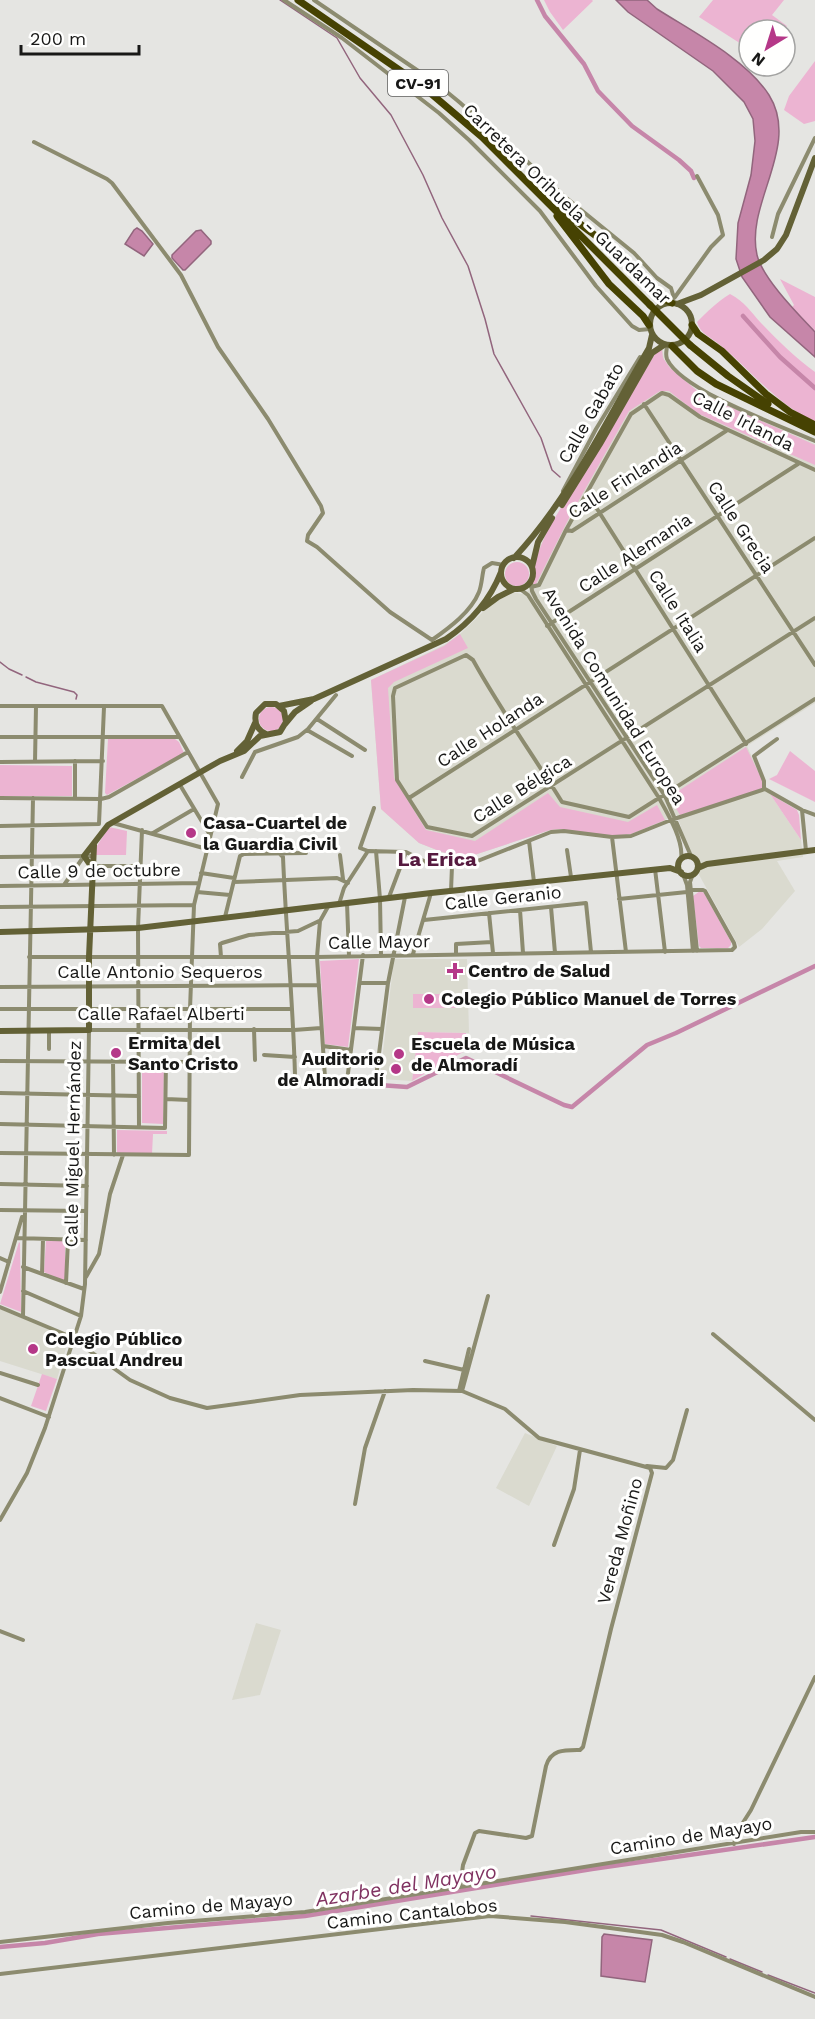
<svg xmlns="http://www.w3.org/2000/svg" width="815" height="2019" font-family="'Work Sans',sans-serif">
	<rect width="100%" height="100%" fill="#e5e5e2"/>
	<path fill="#dadacf" d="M659,349L663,350L664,359L671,368L701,394L815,444V703L747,746L766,788L801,840L803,857L777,861L795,891L762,929L739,947L698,873L700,863L690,854L677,815L631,834L550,830L465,858L442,852L419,843L381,809L371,680L444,645L460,634L487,608L512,592L522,594L529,590L533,580L535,558L549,527L574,491Z
		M394,959H467L469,1033L418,1032L412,1081L381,1079L380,1077Z
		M0,1309L69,1338L57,1379L0,1361Z
		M525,1433L557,1446L529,1506L496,1488Z
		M256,1623L281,1630L260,1695L232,1700Z"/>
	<path fill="#ecb4d2" d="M544,0H592L593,1L563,30L550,12Z
		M713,0H784L772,15L787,26L784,30H749V49L699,17Z
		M815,61V121L804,124L784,110L789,96Z
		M780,279L815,297V338L789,310L794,305Z
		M730,294C745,302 750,311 761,323C778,341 796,358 815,372V422C776,404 752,371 720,345C711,337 700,334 697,322C707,312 717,302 730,294Z
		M659,350H662L663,358L670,368L701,394L815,445V465L697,413L669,391H660L629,411L569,518L536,584H533L536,558L548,529L655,354Z
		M505 574a12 12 0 1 1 24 0a12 12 0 1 1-24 0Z
		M460,634L468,648L394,682L388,688L394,778L426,830L475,841L548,793L560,807L628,822L657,805L665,820L631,834L611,836L559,829L550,830L465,858L442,852L419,843L381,809L371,680L444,646Z
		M259 719a12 12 0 1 1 24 0a12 12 0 1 1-24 0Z
		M108,739H175L179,742L184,753L107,795L105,793Z
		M746,747L766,788L680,815L669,797Z
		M790,751L815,771V802L769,779L777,775Z
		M0,765L72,766V796H0Z
		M770,794L797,810L799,815L801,840Z
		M109,827L127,831L126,855H95V849Z
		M700,891L704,893L731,942V945L728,948H701L699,946L693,896Z
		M359,959L348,1047L325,1044L320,961Z
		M413,994H461V1008H413Z
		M418,1032L466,1033L465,1051L412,1081Z
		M142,1064H164L163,1124L142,1123Z
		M117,1130L167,1131V1134H153L152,1154L117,1153Z
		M46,1241H64L65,1243V1279L64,1281L44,1272Z
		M19,1242L20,1243L21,1312L0,1304Z
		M42,1374L57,1379L46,1411L31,1406Z"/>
	<path fill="#c686a9" stroke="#92657d" stroke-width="1.5" d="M616,0H647L657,9C693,32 746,59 769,95C801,146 745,203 757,255C763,279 798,314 815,332V357L770,317L742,277L736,259L738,223L751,175L755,141L753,119L744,102L713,71L628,12Z
		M137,228L142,231L153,244L144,256L125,244L134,230Z
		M201,230L211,241V244L185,270H183L172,258V255L196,231Z
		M604,1934L652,1940L645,1982L601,1976L602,1937Z"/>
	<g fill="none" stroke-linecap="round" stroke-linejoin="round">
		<path stroke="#92657d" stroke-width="1.5" d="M280,0L337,38L360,78L391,115L423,175L442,218L468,266L485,319L494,354L541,438L552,470L560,477
			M0,662L9,669L22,675
			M26,677L36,682L74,692L77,695L76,699
			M531,1916L661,1930L726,1957
			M730,1959L762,1972
			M768,1975L815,1993"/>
		<path stroke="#c686a9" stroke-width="4.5" d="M537,0L545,16L584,64L598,91L632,126L679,160L691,171L694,178
			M743,316L780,357L815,388
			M379,1085L407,1087L466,1058L564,1105L572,1107L647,1045L676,1033L815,966
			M0,1947L45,1943L98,1934L305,1916L592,1869L815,1837"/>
		<path stroke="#8c8b6f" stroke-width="4" d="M284,0L342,38L439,113L469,140L540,211L596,286L632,326L639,330L650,329
			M314,0L436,83L458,101L518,153L564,196L634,253L657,278L671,288L674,298
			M34,142L107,179L112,183L181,275L218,347L268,419L321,506L323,513L308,535L307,541L317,547L390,612L432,640C449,628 471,612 479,592C482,584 482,575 484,568L492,563L504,565
			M772,237L778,214L815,138
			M675,297L711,247L723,235L718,215L697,176
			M667,345C667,350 665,354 667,359C682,391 781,426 815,441
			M644,404L815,665
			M563,491L596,429L640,357
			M587,493L746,744
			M566,530L572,531L726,431
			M531,582L532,591L536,599L665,796L691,856
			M531,587L539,585L566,530L631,414L662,393L669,395L700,417L815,470
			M520,589L528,595L659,798C668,814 684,841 681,859
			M815,618L472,836L427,827L397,780L393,696L395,688L466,655L473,660C500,709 533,755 562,802L629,817L815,699
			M547,626L798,464
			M0,706H162L218,804L194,905L190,1009L189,1155L0,1153
			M317,719L365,750
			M307,730L352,756
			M0,737H178
			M0,762L103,761
			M35,762L36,706
			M242,777L255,752L298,737L308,729L336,695
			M180,785L210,835
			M764,789V781L754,756L777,739
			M0,798L101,799L109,797L188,752
			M75,798V761
			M409,798L815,538
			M802,810L806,851
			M113,823L207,849
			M99,824L104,707
			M0,826L99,824
			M153,833L194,809
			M612,837L626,952
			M529,841L534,882
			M567,850L571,877
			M368,851L360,848L374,808
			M376,851L380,899L381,955
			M279,853L283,857C286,930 293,1002 295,1075
			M340,855L343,879
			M0,857L92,856
			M94,866H141
			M655,869L665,952
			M201,873L234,878
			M683,874L687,885L693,951
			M693,874L690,882L697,951
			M234,882L337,878L348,883
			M64,885L84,856
			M0,886L199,883
			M451,891L452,866
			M197,892L230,895
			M389,897L406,852
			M619,899L687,892
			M347,903L349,956
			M339,904L344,888L368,851L406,852L428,863L438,866H465L551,832L564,831L612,837L631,836L671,820L765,789L802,810L815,815
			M0,907L194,905
			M551,907L555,953
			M520,910L523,953
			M489,913L493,953
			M225,917L240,856L244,854L306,853
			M424,920L586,903L591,952
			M413,954L431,893
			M456,954V944L492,942
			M29,957H317L732,950L735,947L734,943L705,891L703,890H691
			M221,957L220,944L222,943L249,935L298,931L319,921
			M360,983H388
			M0,987L319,985
			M0,1009H292
			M354,1028L382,1029
			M254,1029L255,1060
			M49,1030V1049
			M323,1046L351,1050
			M264,1055L295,1057
			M113,1060L114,1155
			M0,1061L190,1062
			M325,1078L317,957L320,921L329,905
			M347,1081L363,955
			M375,1085L388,983L405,897
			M0,1093L139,1096
			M166,1099L189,1100
			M0,1124L165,1128L166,1060
			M139,1127L138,928L142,830
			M0,1184L87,1186
			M0,1210L86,1211
			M16,1238L86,1240
			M0,1258L9,1262
			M23,1267L84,1289
			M42,1274L43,1239
			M86,1277L99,1254L110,1194L123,1155
			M66,1283L68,1240
			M23,1291L81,1316
			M0,1292L22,1217
			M0,1307L69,1336L130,1380L170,1398L207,1408L300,1395L413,1390L462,1391L505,1409L539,1438L650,1468L652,1473L611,1629L583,1747L580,1750C565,1750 551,1749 546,1766L532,1836L526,1838L479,1831L475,1833L463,1865L460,1887
			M23,1316L33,798
			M713,1334L815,1420
			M425,1361L464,1370
			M0,1373L38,1385
			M459,1391L469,1349
			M462,1391L488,1296
			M0,1398L49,1417
			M647,1466L666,1468L673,1460L687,1410
			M355,1504L365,1448L385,1391
			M0,1520L27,1473L45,1428L81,1316L85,1284L89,1030H294L321,1028
			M554,1545L574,1489L580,1450
			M0,1631L23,1640
			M734,1844L737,1832L751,1810L815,1677
			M0,1942L168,1923L305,1912L801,1832H815
			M0,1974L490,1916L565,1922L640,1932L662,1935L683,1942L815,1997"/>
		<path stroke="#636136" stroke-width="6" d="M650 324a21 21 0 1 1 42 0a21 21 0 1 1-42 0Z
			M677,304L701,295L764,260L777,249L786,235L815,158
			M562,505L600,444L652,353L664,345
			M501 573a16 16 0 1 1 32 0a16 16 0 1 1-32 0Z
			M514,558C571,497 607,419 649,348L652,335
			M532,567L538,542L552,518
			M483,608L498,597L514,589
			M279,706L314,699L446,639C471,622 490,600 501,572
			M285,724L295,712L311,701
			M237,751L247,741L255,723
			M678 866a10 10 0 1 1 20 0a10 10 0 1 1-20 0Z
			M91,866L84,856L108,825L220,761L244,751L260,736L280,732L286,722L284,711L276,704H265L256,713C254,722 257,730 266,734
			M698,868L707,864L815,850
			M0,932L138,928L431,893L670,868L681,872
			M0,1031L89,1030V957L94,845"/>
		<path stroke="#464202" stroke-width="7" d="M298,0L421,85L482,137L650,305
			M560,208C582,227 606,242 628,261C643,274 653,295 672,303
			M557,216L609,284L643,316L649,325
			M692,325L698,334L722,351L766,394L790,412L815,425
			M690,345L728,376L768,404
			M672,346L697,371L716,384L815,432"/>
		<path stroke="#464202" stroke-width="7" d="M650,305L690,345"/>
	</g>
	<g fill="#b53888" stroke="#fffffe" stroke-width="2">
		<circle cx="191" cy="833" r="6"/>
		<path d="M452 962h6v6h6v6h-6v6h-6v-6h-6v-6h6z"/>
		<circle cx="429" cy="999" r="6"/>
		<circle cx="116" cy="1053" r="6"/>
		<circle cx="399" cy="1054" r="6"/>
		<circle cx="396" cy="1069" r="6"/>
		<circle cx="33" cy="1349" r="6"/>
	</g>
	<g text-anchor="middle" stroke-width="6" stroke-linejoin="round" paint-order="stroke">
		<rect fill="#fffffe" stroke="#5d5d5c" stroke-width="1.5" x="388" y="70" width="60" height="26" rx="4.5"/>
		<g font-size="16" font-weight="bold" fill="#181817">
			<text x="418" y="89">CV-91</text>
		</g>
		<g font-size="18" fill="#181817" stroke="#fffffe">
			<text transform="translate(567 204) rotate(44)" y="6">Carretera Orihuela - Guardamar</text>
			<text transform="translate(591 413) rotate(-60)" y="6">Calle Gabato</text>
			<text transform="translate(743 421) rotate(27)" y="6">Calle Irlanda</text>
			<text transform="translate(625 480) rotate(-32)" y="6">Calle Finlandia</text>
			<text transform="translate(741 527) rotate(57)" y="6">Calle Grecia</text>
			<text transform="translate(635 553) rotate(-33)" y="6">Calle Alemania</text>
			<text transform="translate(678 611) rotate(58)" y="6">Calle Italia</text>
			<text transform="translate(614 696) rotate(58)" y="6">Avenida Comunidad Europea</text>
			<text transform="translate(490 730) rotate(-33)" y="6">Calle Holanda</text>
			<text transform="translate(522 789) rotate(-32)" y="6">Calle Bélgica</text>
			<text transform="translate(99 871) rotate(-1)" y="6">Calle 9 de octubre</text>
			<text transform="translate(503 898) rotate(-6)" y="6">Calle Geranio</text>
			<text transform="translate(379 942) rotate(-1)" y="6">Calle Mayor</text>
			<text x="160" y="978">Calle Antonio Sequeros</text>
			<text x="161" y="1020">Calle Rafael Alberti</text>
			<text transform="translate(73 1144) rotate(-89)" y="6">Calle Miguel Hernández</text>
			<text transform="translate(620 1541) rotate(-75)" y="6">Vereda Moñino</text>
			<text transform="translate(691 1836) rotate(-9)" y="6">Camino de Mayayo</text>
			<text transform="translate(211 1906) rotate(-5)" y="6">Camino de Mayayo</text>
			<text transform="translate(412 1914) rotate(-6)" y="6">Camino Cantalobos</text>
		</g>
		<g font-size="18" font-weight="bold" fill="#181817" stroke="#fffffe" text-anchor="start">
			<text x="203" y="829">Casa-Cuartel de<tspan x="203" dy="21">la Guardia Civil</tspan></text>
			<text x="468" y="977">Centro de Salud</text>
			<text x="441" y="1005">Colegio Público Manuel de Torres</text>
			<text x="128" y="1049">Ermita del<tspan x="128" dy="21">Santo Cristo</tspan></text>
			<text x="411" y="1050">Escuela de Música<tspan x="411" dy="21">de Almoradí</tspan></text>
			<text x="384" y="1065" text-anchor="end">Auditorio<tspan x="384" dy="21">de Almoradí</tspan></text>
			<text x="45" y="1345">Colegio Público<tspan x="45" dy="21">Pascual Andreu</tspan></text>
		</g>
		<g font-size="20" font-weight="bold" fill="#561a3f" stroke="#fffffe">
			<text x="437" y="866">La Erica</text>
		</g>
		<g font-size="20" font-style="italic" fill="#803261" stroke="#fffffe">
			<text transform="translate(406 1885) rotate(-9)" y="7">Azarbe del Mayayo</text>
		</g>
	</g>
	<g transform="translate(767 48) rotate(218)"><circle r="28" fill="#fffffe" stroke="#a3a3a2" stroke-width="1.5"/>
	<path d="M0-4.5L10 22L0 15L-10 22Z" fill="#b53888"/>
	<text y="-9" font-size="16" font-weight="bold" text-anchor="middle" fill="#181817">N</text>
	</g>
	<path d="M21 45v9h118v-9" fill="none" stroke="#181817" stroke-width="3"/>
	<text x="30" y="45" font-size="18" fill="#181817" stroke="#fffffe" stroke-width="4.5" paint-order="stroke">200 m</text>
</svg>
